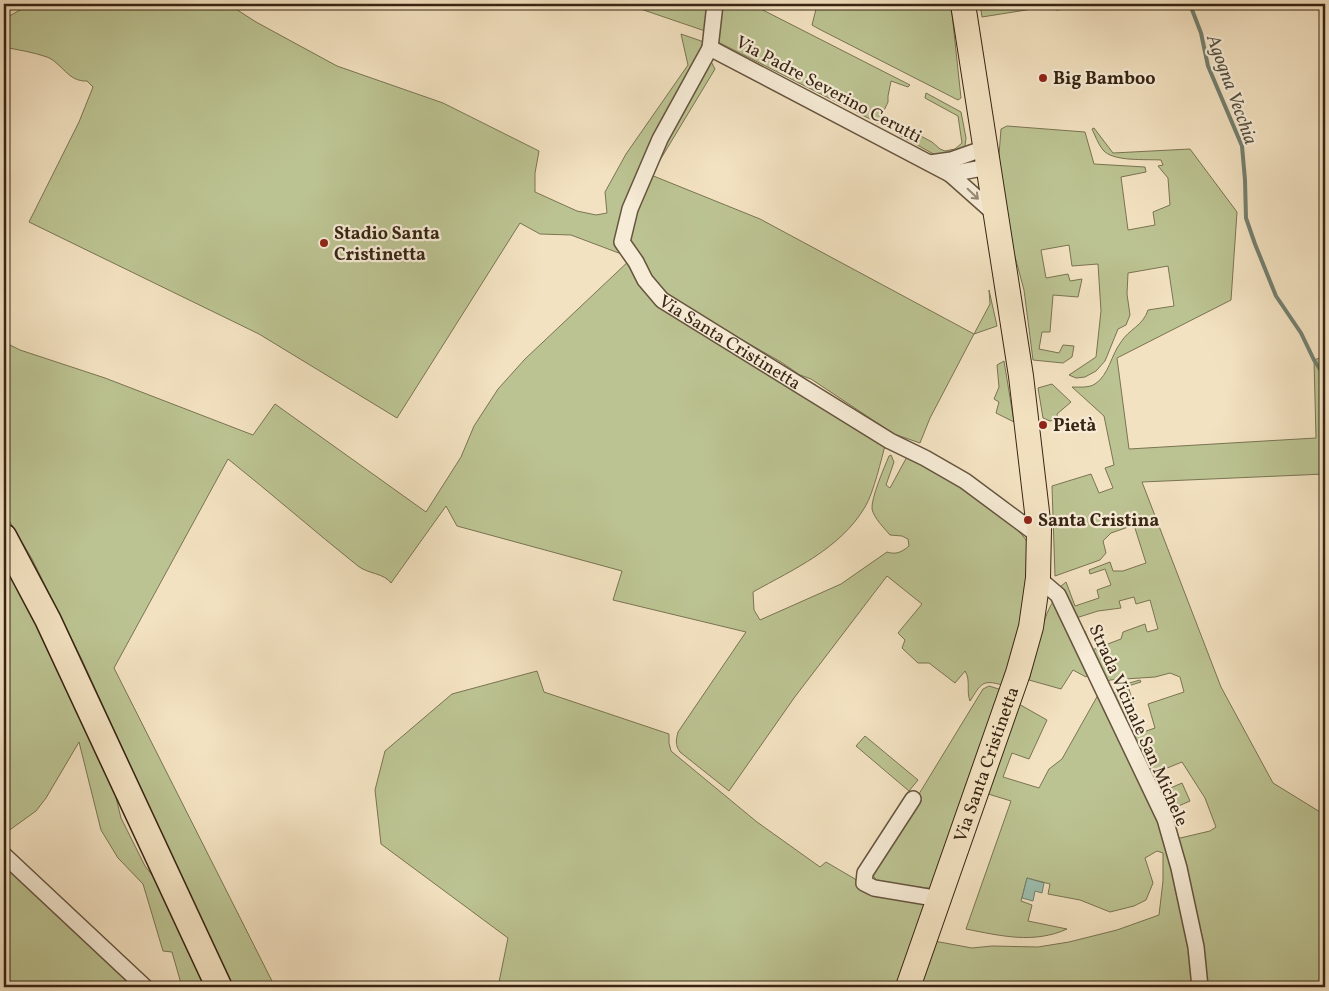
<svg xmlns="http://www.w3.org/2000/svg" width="1329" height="991" font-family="Vollkorn,serif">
	<rect width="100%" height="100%" fill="#f3e2c1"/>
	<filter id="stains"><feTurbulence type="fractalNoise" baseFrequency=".004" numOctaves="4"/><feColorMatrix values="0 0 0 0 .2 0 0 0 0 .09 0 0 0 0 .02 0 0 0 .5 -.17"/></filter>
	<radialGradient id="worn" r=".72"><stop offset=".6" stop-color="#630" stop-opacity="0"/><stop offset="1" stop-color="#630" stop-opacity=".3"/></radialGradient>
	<path fill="#bcc392" stroke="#7a7452" d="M31,4H228L256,22L337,66L443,103L539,151L535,173V192L577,211L596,215L607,213L605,192L626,154L688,65L681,34L704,42L705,50L715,69L651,175L760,219L974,334L990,304L989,290L997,326L974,334L930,418L920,443L894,434L811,379L800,375L781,362L665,296L651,277L643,261L644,283L886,442C881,460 874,492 865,507C840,549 794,569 753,592L754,610L760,620L841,584L887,552C896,555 902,552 909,546L908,539L902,536L890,535C884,528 874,518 872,509C871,498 884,468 889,456L891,455L894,462L886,485L890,488L909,453L954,479L1011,523L1023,536L1028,543V575L1018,639L1002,685C982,679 981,684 970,701C966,691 971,680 965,671L955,683L929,663H918L902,648L905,640L898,633L922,604L887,576L794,698L729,791L680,752C675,745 676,740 678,732L746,632L613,600L622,571L457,526L446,506L391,583C384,573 368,574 358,566C314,531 272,494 228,459L114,668L275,987H232L82,660L32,559L4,512V342L20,350L105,378L253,435L275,404L426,512L461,457L474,426L498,389L525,359L632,258L571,235L540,234L520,223L397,418L259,334L29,222L79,122L93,87L87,81C68,82 62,63 47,57C33,52 18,50 4,47V19Z
		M626,4H708L705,31Z
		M721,4H751L910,85L908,87L891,81L888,96V102L878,123L716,41Z
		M814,4H951L961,98L958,100L819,29L812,25L816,9L812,7Z
		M980,4H1099L1057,10L1045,7L982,17Z
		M926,93L961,112L966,138L965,146L958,153L937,156L894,132L900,125L932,142L940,149L945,151L955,149L962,143L958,116L925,98Z
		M1007,126L1085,132L1094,164L1145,167L1146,172L1121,177L1128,230L1155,225L1153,212L1170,205L1168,178L1158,166L1163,165L1161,160C1146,159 1113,162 1103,150C1098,144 1095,135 1092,129L1094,128L1113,153L1190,149L1237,212L1231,300L1117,358L1129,449L1316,438L1314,360L1325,356V474L1142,482L1221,687L1273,783L1325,815V987H918L934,941L972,948L992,946L1038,947L1069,942L1117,930L1159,915L1163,881V853L1157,851L1145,858L1153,883L1146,900L1134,906L1110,912L1080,900L1048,894L1050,884L1027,878L1021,901L1032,905L1028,921L1067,929C1034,944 1001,936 966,929L1011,801L985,793L1017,703L1047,720L1029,759L1012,753L1003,777L1039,788L1049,769L1062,759L1098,695L1176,839L1210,831L1216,827L1205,798L1182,762L1155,773L1132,736L1155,728L1148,704L1184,692L1180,677L1170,673L1155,677L1110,680L1106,683L1081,632L1085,631L1092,650L1121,639L1123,632L1145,624L1147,632L1158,629L1150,600L1136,604L1134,597L1119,601L1121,608L1098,611L1076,618L1060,587L1066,582L1075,606L1099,598L1097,590L1111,585L1105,569L1090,574L1089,570L1110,562L1113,571H1123L1146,563L1134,525L1111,533L1103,541L1106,553L1100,560L1055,576L1052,486L1091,474L1099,493L1113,488L1105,468L1114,465L1104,416L1072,387C1079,387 1089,388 1095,384C1109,375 1111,355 1121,342C1129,329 1143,326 1148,310L1174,306L1168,266L1128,273L1127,294L1130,315L1126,325L1118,329L1105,361L1096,371L1085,377L1076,378L1069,375L1096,357L1101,311L1098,264L1072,266L1069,245L1041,250L1046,278L1068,274L1070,281L1082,279L1078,297L1053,295L1050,332H1042L1039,349L1059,353L1063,345L1074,346L1072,357L1063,363L1033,360L1024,290L1007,227L999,155L1001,129Z
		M1004,361L1014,422L996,413L999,402L994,399L999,387L997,365Z
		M1052,384L1071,402L1057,414L1058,419L1050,421L1043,418L1038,388Z
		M4,555L86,730L110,773L121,818L145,866L160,885L205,987H182L172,952L163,951L143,884L118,858L101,830L79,742L46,798L36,811L4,834Z
		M1053,602L1090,673L1086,677L1073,670L1061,689L1029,680C1035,660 1042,617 1053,602Z
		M537,671L544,692L669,734V743L671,751L757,822L820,867L826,862L855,879L864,889L929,903L899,987H498L508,938L381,844L375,790L385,751L452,694Z
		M1140,680L1141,682L1128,686L1135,708L1125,712L1128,722L1124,723L1111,697L1122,685Z
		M989,686L1002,690L935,889L878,882L874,877L872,871L983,689Z
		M865,736L918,780L909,791L856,746Z
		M1182,783L1190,801L1174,808L1166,790Z
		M4,860L139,987H4Z"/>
	<path fill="#9cbeae" stroke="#748070" d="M1027,878L1044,883L1042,893L1035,891L1033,901L1022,898Z"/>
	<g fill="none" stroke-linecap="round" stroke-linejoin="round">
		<path stroke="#748070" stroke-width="4" d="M1187,4L1191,7L1201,33L1208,66L1242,146L1245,180L1246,218L1255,244L1276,296L1301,333L1314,360L1325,377"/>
		<g stroke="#66543e" stroke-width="18">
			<g id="minor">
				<path id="s1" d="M715,4L710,48L660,139L630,209L622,242L636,262L645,280L662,300L890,441L925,458L965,481L1039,536"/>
				<path d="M710,48L950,174L995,214"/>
				<path d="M930,163L951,160L985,148"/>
				<path d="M950,174L988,167"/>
				<path d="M1038,578L1058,595L1165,819L1179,868L1196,947L1200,987"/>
				<path d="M913,799L865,873L864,883L874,888L940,899"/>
				<path d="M4,855L145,987"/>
			</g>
		</g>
		<g stroke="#372413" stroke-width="26">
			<g id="primary">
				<path id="s2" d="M908,987L1018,673L1031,627L1038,578L1039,529L1021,376L963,4"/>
			</g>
		</g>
		<g stroke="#372413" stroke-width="28">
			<path id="trunk" d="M4,537L48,620L219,987"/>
		</g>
		<use href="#minor" stroke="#f7ecd7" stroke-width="15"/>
		<use href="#primary" stroke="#f3e2c1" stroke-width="24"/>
		<use href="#trunk" stroke="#f3e2c1" stroke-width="25"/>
	</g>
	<defs><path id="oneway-shaft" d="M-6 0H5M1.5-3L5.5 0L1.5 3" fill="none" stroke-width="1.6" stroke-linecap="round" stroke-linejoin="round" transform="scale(1.25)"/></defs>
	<use stroke="#978875" href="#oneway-shaft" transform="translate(973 194) rotate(44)"/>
	<g fill="#8f2418" stroke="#f7ecd7" stroke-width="2">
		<circle cx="1043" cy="78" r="5"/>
		<circle cx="324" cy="243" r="5"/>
		<circle cx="1043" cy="425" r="5"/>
		<circle cx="1028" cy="520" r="5"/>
	</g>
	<g text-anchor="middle" stroke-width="4.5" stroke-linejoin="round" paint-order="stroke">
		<g font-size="18" font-weight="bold" fill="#372413" stroke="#f7ecd7" text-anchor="start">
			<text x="1053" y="84">Big Bamboo</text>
			<text x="334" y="239">Stadio Santa<tspan x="334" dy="21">Cristinetta</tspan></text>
			<text x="1053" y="431">Pietà</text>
			<text x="1038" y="526">Santa Cristina</text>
		</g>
		<g font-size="18" fill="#372413" stroke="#f7ecd7">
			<text transform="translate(829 89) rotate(28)" y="6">Via Padre Severino Cerutti</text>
			<text dy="6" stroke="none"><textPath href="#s1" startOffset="409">Via Santa Cristinetta</textPath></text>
			<text transform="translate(1139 725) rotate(66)" y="6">Strada Vicinale San Michele</text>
			<text dy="6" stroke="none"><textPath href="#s2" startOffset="236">Via Santa Cristinetta</textPath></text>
		</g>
		<g font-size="19" font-style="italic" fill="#555242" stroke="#f7ecd7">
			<text transform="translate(1233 89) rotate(70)" y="7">Agogna Vecchia</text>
		</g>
	</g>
	<rect width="1329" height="991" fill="none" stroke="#f3e2c1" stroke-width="20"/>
	<rect x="5" y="5" width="1319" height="981" fill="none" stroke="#372413" stroke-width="2.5"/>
	<rect x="10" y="10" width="1309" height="971" fill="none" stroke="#372413"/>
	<rect width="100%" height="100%" filter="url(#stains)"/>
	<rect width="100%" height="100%" fill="url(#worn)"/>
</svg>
